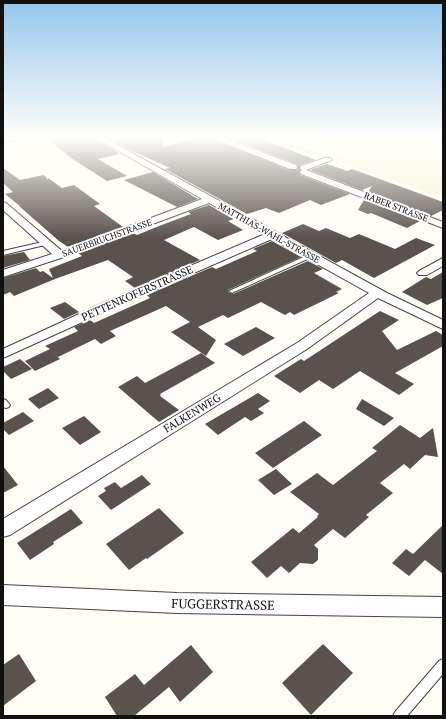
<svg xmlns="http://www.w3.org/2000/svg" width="446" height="719" font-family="'PT Serif',serif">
	<rect width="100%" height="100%" fill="#fffdf5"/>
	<path fill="#f6f3d4" d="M307,137H443V198L332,159L343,153V151Z"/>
	<path fill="#d5ebbd" d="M263,137H273L329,157L325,159Z"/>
	<path fill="#5a524d" d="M73,137H93L120,154L98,159L127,176L107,181L71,158L48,139Z
		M107,137H162L163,147L198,137H209L289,170H297L298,166L297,164L226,137H257L316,160L300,165V175L350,194L321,205L310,200L279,213L266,208L247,214L165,169L170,168L132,151Z
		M327,164L347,171L352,169L443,202V210L431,216L368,192L372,186L362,190L310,170Z
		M3,168L20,180L44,175L48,180V178L62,188L74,185L100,204L94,206L123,227L68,247L59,241L19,206H20L5,194L13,192L3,183Z
		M153,172L198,199L177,207L124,180Z
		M364,200L420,221L407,228L371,213L368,214L358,210Z
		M209,205L234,219L228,221L243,230L218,240L194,227L164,240L200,260L135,288L125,281L133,277L108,260L55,279L14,296L10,292L3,295V278L36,268L40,272L43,271L53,278L49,269L82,256L78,253L133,233L137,235L159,226L191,214L188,212Z
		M303,224L319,231L326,228L350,238L359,234L395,249L416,238L435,245L374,278L342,260L336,263L282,233Z
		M272,241L301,257L228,290V292L233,294L308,261L323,269L314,273L342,289L336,292L339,293L294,315L290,312L285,315L261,302L228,318L223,315L198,327L216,340L206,356L171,332L190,322L166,306L110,331L116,336L101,344L95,339L58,357L51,351L60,359L35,371L25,361L50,349L45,346L78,331L74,327L90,320L94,323L150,298L147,295L212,267L216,269L257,251L253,249Z
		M24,252L30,260L3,268V256Z
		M443,272V298L427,305L402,292L426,277L431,279Z
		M65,302L79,312L64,319L50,308Z
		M380,311L399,320L382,331L397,350L436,331L443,335V346L395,373L414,384L399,395L360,371L333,389L319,380L300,393L274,376L301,359L304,361Z
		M256,327L275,338L243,356L224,344Z
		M201,353L215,363L160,394L161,395L160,396L179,410L159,422L118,387L137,376L145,383Z
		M20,359L32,369L11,379L3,371V367Z
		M48,388L59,398L39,409L28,399Z
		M258,393L270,401L258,409L264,413L251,421L245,417L218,435L205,424Z
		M362,399L394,418L384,426L356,409Z
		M23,412L34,421L9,435L3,429V423Z
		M84,416L101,432L80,445L62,428Z
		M304,421L322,435L273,468L255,453Z
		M400,425L420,438L433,428L438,457L425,455L410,469L404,464L380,483L393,493L366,515L369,517L345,538L333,529L314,545L318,549V560L313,564L300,563L289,573L281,566L267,578L251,562L293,528L299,533L318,517L317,516L319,514L290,492L317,473L333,485L377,451L372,448Z
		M3,466L18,485L3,493Z
		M276,469L292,484L274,495L258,480Z
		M142,475L151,484L111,510L98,496L106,491L104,488L115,482L121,488Z
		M159,508L184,533L147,559L146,558L129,570L106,544Z
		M71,509L83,523L53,542L54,544L30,560L17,543Z
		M443,525V574L425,560L409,576L392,563L406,549L413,554Z
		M323,644L353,673L311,715L282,683Z
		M191,645L213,672L180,702L169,687L134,716H117L105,697L135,674L144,685Z
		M19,654L36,681L3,706V665Z"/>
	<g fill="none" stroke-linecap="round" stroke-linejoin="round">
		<g stroke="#444" stroke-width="2">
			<path id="service" d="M47,241L50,243L49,244L3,255V251Z
				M310,254L313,256L312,257L234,292L232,293L229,291Z
				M3,399L6,400L10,405L9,407L6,408L3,407Z
				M443,659V674L407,716H393L395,712L439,661Z"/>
		</g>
		<g stroke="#444" stroke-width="2">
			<path id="minor" d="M10,137H25L3,143V139Z
				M94,137H103L387,293L443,320V329L378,298L307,349L10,535L3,537V519L297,343L369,293L272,239L109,310L3,358V349L101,304L265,234L209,203L64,257L3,277V270L52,254L3,210V202L6,203L62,251L202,199Z
				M178,137H190L180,141L176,139Z
				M210,137H221L296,165L297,167L296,169H290Z
				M325,158H331L332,160L306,170L443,222V228L301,174L300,172L302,170L300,168L301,166Z
				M443,258V266L427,275H419L417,273L419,271Z
				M3,585L177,593L443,597V617L177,613L3,605Z"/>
		</g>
		<use href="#service" fill="#fff" fill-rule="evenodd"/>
		<use href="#minor" fill="#fff" fill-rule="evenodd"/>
	</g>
	<linearGradient id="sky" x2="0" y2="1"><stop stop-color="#95c6ee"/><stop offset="0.58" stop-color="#fffefa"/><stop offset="1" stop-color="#fffefa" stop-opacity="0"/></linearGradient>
	<rect width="446" height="238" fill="url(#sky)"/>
	<g text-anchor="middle" stroke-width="4" stroke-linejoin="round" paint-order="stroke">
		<g font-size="9" fill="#111" stroke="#fff">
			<text transform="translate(396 207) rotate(21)" y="3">RABER STRASSE</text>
			<text transform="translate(269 233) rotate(29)" y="3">MATTHIAS-WAHL-STRASSE</text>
			<text transform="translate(107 238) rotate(-20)" y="3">SAUERBRUCHSTRASSE</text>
		</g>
		<g font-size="11" fill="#111" stroke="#fff">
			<text transform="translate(137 293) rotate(-24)" y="4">PETTENKOFERSTRASSE</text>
			<text transform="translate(192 413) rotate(-31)" y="4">FALKENWEG</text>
		</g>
		<g font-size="13" fill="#111" stroke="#fff">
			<text transform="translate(223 604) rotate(1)" y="5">FUGGERSTRASSE</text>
		</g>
	</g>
	<rect width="446" height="719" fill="none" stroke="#111111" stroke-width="8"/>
</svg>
